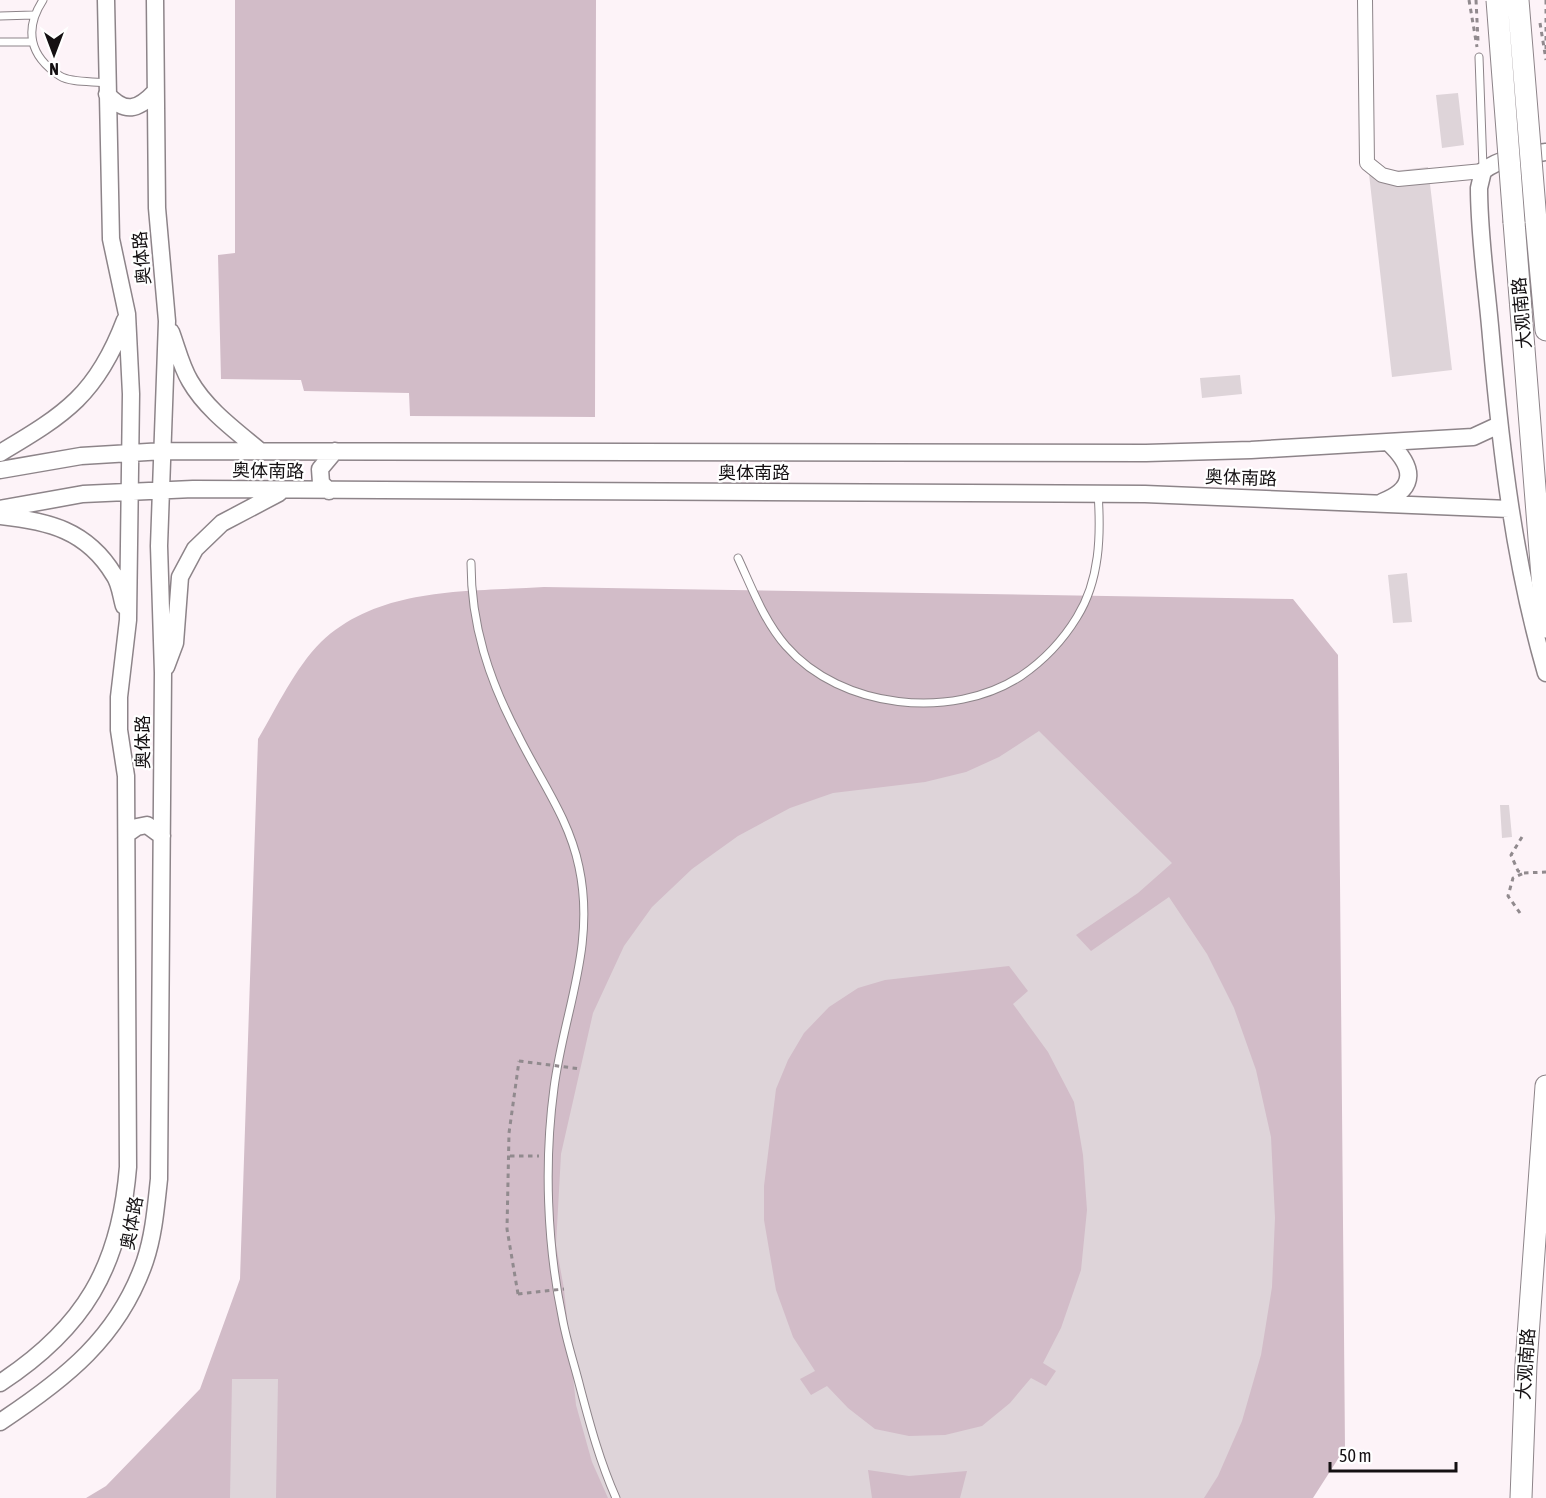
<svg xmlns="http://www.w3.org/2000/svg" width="1546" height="1498" font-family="'Asap Condensed','Noto Sans SC',sans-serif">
	<rect width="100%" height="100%" fill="#fdf3f8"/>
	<path fill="#d2bcc8" d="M235,0H596L595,417L410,416L409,393L304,391L301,380L221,379L218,255L235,253Z
		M544,587L1293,599L1338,655L1345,1448L1313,1498H86L106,1486L200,1389L240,1279L258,739C277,707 295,668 321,642C380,586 469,592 544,587Z"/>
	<path fill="#ded4d9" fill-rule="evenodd" d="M1458,93L1464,145L1442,148L1436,95Z
		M1428,167L1452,370L1392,377L1369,174Z
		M1240,375L1242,394L1202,398L1200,378Z
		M1407,573L1412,622L1393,623L1388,575Z
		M1039,731L1172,863L1138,893L1076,935L1091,951L1169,897L1207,954L1234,1008L1256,1070L1271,1137L1275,1218L1272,1287L1261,1355L1242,1421L1218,1476L1204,1498H960L967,1471L909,1476L868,1470L872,1498H608L592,1462L576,1405L564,1289L556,1245L561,1154L593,1013L624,946L652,907L692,869L738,836L790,808L833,793L925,782L966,772L999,757ZM1009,966L1028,991L1013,1004L1048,1052L1074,1102L1083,1155L1087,1210L1081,1270L1061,1328L1043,1363L1056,1371L1046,1386L1031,1378L1010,1403L982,1426L945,1435L909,1436L875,1429L848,1408L827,1386L811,1395L800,1379L815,1371L793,1337L776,1290L764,1220V1186L776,1089L788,1060L804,1033L829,1007L858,988L885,980Z
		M1500,805H1509L1512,837L1502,838Z
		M232,1379H278L276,1498H230Z"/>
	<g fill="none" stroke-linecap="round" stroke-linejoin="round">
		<g stroke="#8d8489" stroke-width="9">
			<path id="service" d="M43,0C24,29 29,56 60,76C71,83 94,81 107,83
				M0,16L33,15
				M0,42H32
				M1479,57L1483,168
				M738,558C752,588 764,621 786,646C841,709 952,721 1021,676C1043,661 1063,640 1077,617C1100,580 1101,535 1098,493
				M471,563C471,625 489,680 518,735C540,780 569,818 579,867C596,946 564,1011 554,1088C544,1162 547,1243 562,1316C566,1340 574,1363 580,1387C590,1425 600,1462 616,1498"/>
		</g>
		<g stroke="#8d8489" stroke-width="16">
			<path id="minor" d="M1365,0L1367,163L1382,175L1398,179L1483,171"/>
		</g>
		<g stroke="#8d8489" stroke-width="19">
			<path id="tertiary" d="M107,94C125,114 138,110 155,92
				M1546,152C1523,155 1502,157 1483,171L1479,188C1479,237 1487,288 1491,337C1501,451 1514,563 1546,673
				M171,332C177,348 181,366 190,381C206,409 235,430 260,451
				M0,453C66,414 97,394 125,320
				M0,470L81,456L164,451L1146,453L1251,450L1473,437L1499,425
				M329,491L321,483L320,469L335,451
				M1382,502C1418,488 1414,466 1388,442
				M0,509L83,494L193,489L1145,494L1509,509
				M0,516C48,521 87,530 114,575C120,583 121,596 124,606
				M166,667L175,643L180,577L195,549L222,523L279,493
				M127,834L137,827L147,825L162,836
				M0,1383C84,1328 120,1267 128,1167L126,776L119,730V697L128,620L131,394L127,314L111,239L106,0
				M0,1422C65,1379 119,1337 145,1261C154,1234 156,1206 159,1179L163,673L159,546L167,321L157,208L155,0"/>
		</g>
		<g stroke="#8d8489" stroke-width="23">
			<path id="primary" d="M1536,221L1546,330
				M1514,222L1546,627
				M1521,1498L1526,1364L1546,1086"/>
		</g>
		<path stroke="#918a8e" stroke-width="3" stroke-dasharray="4.5 4.5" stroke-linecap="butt" d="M1469,0L1477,47
			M1476,0L1478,41
			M1546,0V49
			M1540,23L1546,60
			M1522,837L1511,855L1518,871L1524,873
			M1520,913L1508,896L1513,878L1524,873
			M510,1156H539
			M518,1294L507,1229L509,1133L519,1061"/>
		<use href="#service" stroke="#fff" stroke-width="7"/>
		<use href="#minor" stroke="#fff" stroke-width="14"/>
		<use href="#tertiary" stroke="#fff" stroke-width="16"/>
		<use href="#primary" stroke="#fff" stroke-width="21"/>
		<g stroke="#8d8489" stroke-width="23" stroke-linecap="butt">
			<path id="primary-bridge" d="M1497,0L1514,222
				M1518,0L1536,221"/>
		</g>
		<path stroke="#918a8e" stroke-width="3" stroke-dasharray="4.5 4.5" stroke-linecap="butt" d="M1524,873L1546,872
			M519,1061L581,1069
			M518,1294L564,1289"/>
		<use href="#primary-bridge" stroke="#fff" stroke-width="21"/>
	</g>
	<g text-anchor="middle" stroke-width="4.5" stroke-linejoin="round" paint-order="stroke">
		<g font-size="18" fill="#141012" stroke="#fff">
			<text transform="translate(142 258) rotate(-95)" y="6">奥体路</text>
			<text transform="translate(1522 313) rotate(-95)" y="6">大观南路</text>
			<text transform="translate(268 471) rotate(1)" y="6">奥体南路</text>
			<text x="754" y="479">奥体南路</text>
			<text transform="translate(1241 478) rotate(2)" y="6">奥体南路</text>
			<text transform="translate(143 742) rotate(-90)" y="6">奥体路</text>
			<text transform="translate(132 1223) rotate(-80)" y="6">奥体路</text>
			<text transform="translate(1526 1364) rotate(-86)" y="6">大观南路</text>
		</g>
	</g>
	<g transform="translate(54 54) rotate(180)" stroke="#ffffff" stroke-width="4.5" paint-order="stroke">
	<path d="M0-4.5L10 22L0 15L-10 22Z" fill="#141012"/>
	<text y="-9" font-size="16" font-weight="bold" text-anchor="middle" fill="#141012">N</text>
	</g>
	<path d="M1330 1462v9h126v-9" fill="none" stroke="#141012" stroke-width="3"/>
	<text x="1339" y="1462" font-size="18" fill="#141012" stroke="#ffffff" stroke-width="4.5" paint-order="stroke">50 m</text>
</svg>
